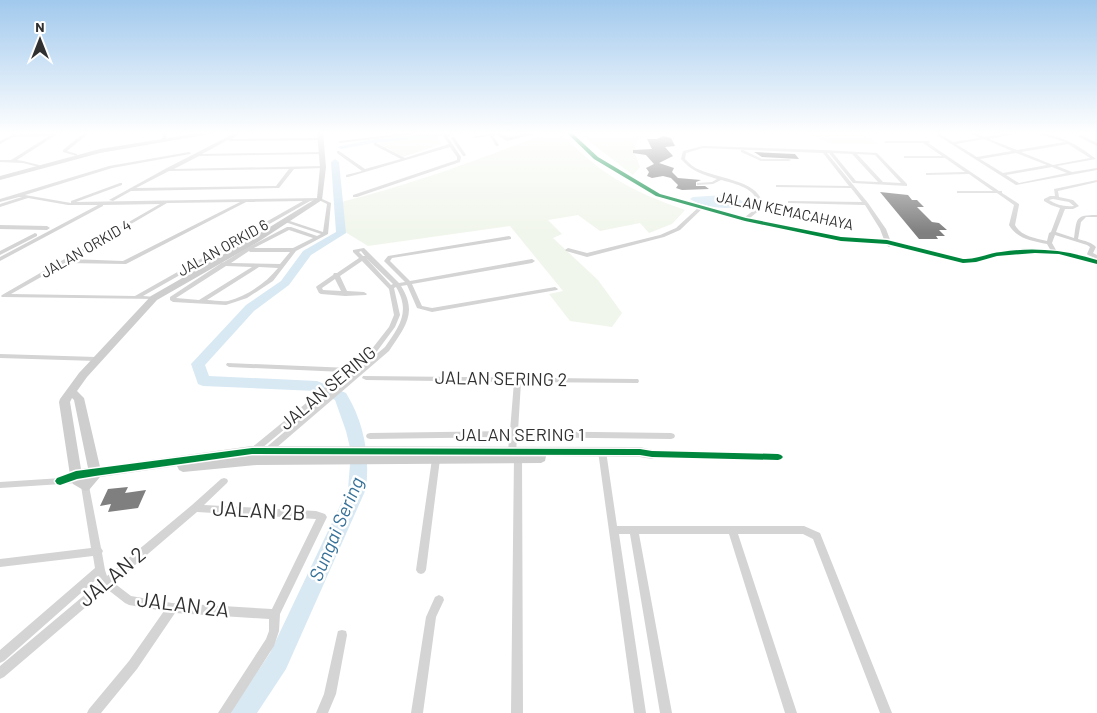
<svg xmlns="http://www.w3.org/2000/svg" width="1097" height="713" font-family="Barlow,sans-serif">
	<rect width="100%" height="100%" fill="#fff"/>
	<path fill="#f1f6ec" d="M547,133H562C598,174 634,192 685,210L672,224L649,233L640,223L600,231L578,215L548,220L562,234L553,238L598,280L622,313L612,327L570,321L549,294L563,291L510,226L368,246L345,232L341,202C411,185 480,159 547,133Z
		M578,133H728L657,135L638,139L634,151L640,167L633,175Z
		M804,133H927L866,135L878,144H832Z
		M437,136L442,144L403,157L376,142Z"/>
	<path fill="#d8e9f4" d="M724,195L738,198L743,202L742,205C730,211 702,207 690,199L693,197Z"/>
	<g fill="none" stroke-linecap="round" stroke-linejoin="round">
		<path fill="#d8e9f4" fill-rule="evenodd" d="M432,133L443,135L439,137L373,143L341,149L337,147L373,139Z
			M444,133H457L458,134L454,136L444,137Z
			M335,159L339,162L346,233L311,255L289,285L254,311L205,365L209,376L317,381L346,393C364,422 370,456 366,489L286,669L257,713H231L235,705L270,653L348,489L351,452L346,431L335,400L315,391L203,386L198,384L191,364L246,305L281,281L303,251L336,232L331,162Z"/>
	</g>
	<path fill="#7f7f7f" d="M663,136L671,138L675,146L665,147L673,156L659,163L674,168L672,172L678,178L701,180L696,182V186H705L709,189L682,190L676,188L678,185L671,178L663,176L652,178L647,176L649,172L646,168L654,164L646,155L633,153V150L652,149L647,139H657Z
		M754,152L795,154L799,159L762,157Z
		M880,192L908,195L912,200H917L924,207H917L932,222L939,223L947,230H939L945,236H936L938,239H919Z
		M128,487L125,493L146,490L138,508L108,512L111,504L100,506L108,489Z"/>
	<g fill="none" stroke-linecap="round" stroke-linejoin="round">
		<path fill="#d4d4d4" fill-rule="evenodd" d="M59,133L17,160L23,161L39,165V167L23,163L0,162V160H11L49,136L13,137L0,144V141L14,134L16,135Z
			M84,133H89L67,151L77,154V156L63,152V150Z
			M163,133H167L166,139L164,140L162,139Z
			M235,133H241L231,139L320,138L322,139L320,140L230,141L228,140L202,154L322,152L324,153L322,154L199,156L174,169L323,166L325,167L323,168L294,169L279,188H277L131,191L113,201L109,200L165,169ZM289,169L276,186L136,188L169,171Z
			M407,133H422L340,143L338,142L340,141Z
			M441,133H445L461,157L460,162L357,197H353V195L457,160V157L450,147L348,177H346V175L362,171L337,153V151H339L365,169L401,159L374,145V143H376L405,158L449,144Z
			M494,133L500,134L493,136L499,145L498,146H496L490,136L474,138L472,137Z
			M970,133H976L985,137L1008,133H1020L989,139L1017,150L1065,142L1036,133C1058,133 1080,146 1096,159L1057,166L1072,172L1097,168V170L1016,185L937,135L940,134L953,142L980,138ZM984,139L1012,151L977,157L956,144ZM1068,144L1090,158L1053,165L1021,152ZM1016,153L1047,165L1003,173L980,159ZM1052,167L1067,173L1019,183L1006,175Z
			M1079,135H1081L1097,143V146L1079,137Z
			M452,137H454L466,155L465,156H463L451,138Z
			M886,141H929L930,142L928,143L999,191H1002V193L1019,204V205L1015,225C1021,236 1035,238 1047,241L1049,233L1051,232L1060,208L1051,205L1044,201V199L1050,196H1055L1054,189L1097,180V182L1058,191L1059,197L1073,200L1079,206L1073,209H1065L1056,232L1074,238C1077,218 1075,215 1097,215V217H1086L1081,222L1078,239C1085,241 1091,242 1096,247L1093,253L1097,255V259L1088,255L1087,254L1090,247L1087,245L1055,235L1052,243L1056,250L1053,252L1051,251L1047,244C1032,241 1017,239 1009,225L1014,205L997,193H957V191H993L969,174L926,175V173H928L965,172L945,158H904V156H942L923,143H885L884,142ZM1053,199L1069,202L1074,206C1064,207 1057,205 1049,200Z
			M703,146L823,150L877,153L907,184V186L853,183L829,153H827L868,203L886,229L892,245L889,247L886,245L880,229L865,205L788,203V201H790L862,202L851,188L776,187V185H778L849,186L823,153L703,148L686,153L685,159C690,164 694,168 700,170C716,177 752,181 760,197C762,200 762,205 762,208L745,222H741V220L758,207C757,204 757,201 756,199C752,187 732,183 721,180L713,184L697,185V183L712,182L717,179C702,174 691,171 681,159L683,151ZM833,153L852,154L878,182L856,181ZM857,154L875,155L901,183L883,182Z
			M741,150H743L762,159H789L791,160L789,161H761L741,152Z
			M189,152L191,153L190,154L112,168L25,195L71,203V201L120,183H122V185L76,202L320,198L331,203L328,234L296,251L273,281L247,298L226,305L173,302L170,300V297L220,264L221,263L224,262L245,249L287,227H291L317,236L321,234L282,221L287,220L323,232L327,204L319,200L310,201L143,296L156,297L157,298L156,299L2,297L1,296L2,295L160,204L103,205V206L0,261V257L98,205H68L28,198L0,207V204L22,197H19L0,202V199L109,166ZM303,201L135,296L11,294L66,263L126,264L246,202ZM240,202L123,261L71,259L167,203ZM289,230L313,238L293,248H254ZM249,251L250,252H290L280,264L231,263ZM226,266L252,267L199,300L176,298ZM259,267L278,268C266,283 247,296 228,301C221,302 214,300 207,300Z
			M700,206L704,207L680,230L664,237L587,257L566,251L565,250L568,248L587,253L660,235L676,228Z
			M0,225L47,226L50,228L47,230L0,229Z
			M35,233L37,234V236L0,255V251Z
			M509,236L511,237V239L392,258L390,261L410,281L532,259L535,261L532,263L412,284L422,306L432,308L555,287L558,289L557,290L432,312L417,308L407,285L401,286C418,313 405,327 389,351L269,454L266,455L263,454L262,452L263,450L385,347C399,327 411,312 396,287L394,288L400,315L395,327L375,354L256,453L253,454L250,453L249,451L250,449L344,372L229,367L226,365L227,363L350,368L371,350L389,327L394,315L389,289L362,261L340,276L347,291L364,292L367,294L366,295L345,296L321,294L319,293L316,287L317,286L333,275L334,273H337L359,258L353,252V250L364,248L399,283L405,282L384,261L388,256ZM361,251L365,256H363L359,252ZM366,258L393,284L391,285ZM335,279L341,291L323,290L322,288Z
			M0,354L96,357L99,359L96,361L0,358Z
			M363,376L635,379H638L639,381L638,383L521,382L518,431L671,433L674,434L675,436L674,438L671,439L517,437L516,453L521,454L522,456L523,713H511L514,457L509,456L508,454L509,437L370,439L367,438L366,436L367,434L370,433L510,431L514,382L366,380L362,378Z
			M602,448L605,449L606,451L617,526H804L820,533L892,713H880L813,539L803,534H738L797,713H785L729,534H639L672,713H660L630,534H619L646,713H634L598,451L599,449Z
			M652,451L778,454L781,455L782,457L781,459L778,460L652,457L649,456L648,454L649,452Z
			M436,456L439,457L440,459L426,570L424,573L421,574L418,573L416,570L432,459L433,457Z
			M77,477L80,478L81,480L80,482L77,483L0,488V482Z
			M224,478L227,479L228,481L227,483L204,505L316,511L325,514L327,517L280,614L279,631L274,646L231,713H218L266,639L269,631V619L175,613L137,669L101,713H87L89,709L129,661L164,611L129,605L125,603L107,589L4,677L0,679V666L100,582L98,578L4,661L0,663V650L95,568L93,556L0,567V559L91,548L81,486L82,484L85,482L88,484L89,486L101,548L103,551L102,553L105,570L107,576L192,505L221,479ZM197,512L316,519L272,609L172,603L131,596L114,583Z
			M439,595L443,597L444,600L436,617L423,713H411L426,617L435,597Z
			M342,630L346,631L347,635L336,694L328,713H316L324,694L337,635L338,631Z"/>
		<path fill="#cecece" fill-rule="evenodd" d="M200,133H215L100,153L0,180V176L100,149Z
			M317,133H323L326,167L322,200L258,242L157,300L87,377L77,391L84,398L100,467L252,446L640,447L656,451L658,454L656,457L652,459L640,457L546,456L545,461L541,463L257,465L183,472L179,470L177,466L100,477L89,490L85,491L73,484L70,475L59,402L60,399L79,373L151,296L252,238L317,198L320,167ZM72,398L74,400L88,468L81,469L70,402Z
			M494,133H501L508,137L526,133H538L507,141Z
			M566,133H573L598,157L660,194L746,217L841,237L887,240L963,259C976,260 988,253 1001,251C1034,246 1065,250 1097,259V264L1059,255L1035,253L997,256L976,263H963L887,244L841,241L745,221L656,196L594,159Z"/>
		<g stroke="#fff" stroke-width="3">
			<path id="cycleway" d="M567,133H572L598,157L660,194L746,218L841,237L887,240L963,259C976,260 988,253 1001,252C1034,247 1065,250 1097,260V264L1059,254L1035,253L997,256L976,262L963,263L887,244L841,241L745,221L656,196L594,159Z
				M252,448L640,449L652,451L778,454L781,455L783,457L781,459L778,460L652,457L640,455L252,454L95,476L77,479L60,485L57,484L55,481L57,478L76,471Z"/>
		</g>
		<use href="#cycleway" fill="#00873e" fill-rule="evenodd"/>
	</g>
	<linearGradient id="sky" x2="0" y2="1"><stop stop-color="#a1c9ed"/><stop offset="0.57" stop-color="#fff"/><stop offset="1" stop-color="#fff" stop-opacity="0"/></linearGradient>
	<rect width="1097" height="233" fill="url(#sky)"/>
	<g text-anchor="middle" stroke-width="5" stroke-linejoin="round" paint-order="stroke">
		<g font-size="15" fill="#303030" stroke="#fff">
			<text transform="translate(785 211) rotate(12)" y="5">JALAN KEMACAHAYA</text>
			<text transform="translate(223 248) rotate(-29)" y="5">JALAN ORKID 6</text>
			<text transform="translate(86 249) rotate(-30)" y="5">JALAN ORKID 4</text>
		</g>
		<g font-size="18" fill="#303030" stroke="#fff">
			<text transform="translate(501 379) rotate(1)" y="6">JALAN SERING 2</text>
			<text transform="translate(328 388) rotate(-40)" y="6">JALAN SERING</text>
			<text x="520" y="441">JALAN SERING 1</text>
		</g>
		<g font-size="19" font-style="italic" fill="#367199" stroke="#fff">
			<text transform="translate(336 529) rotate(-67)" y="7">Sungai Sering</text>
		</g>
		<g font-size="21" fill="#303030" stroke="#fff">
			<text transform="translate(259 511) rotate(3)" y="7">JALAN 2B</text>
			<text transform="translate(112 577) rotate(-40)" y="7">JALAN 2</text>
			<text transform="translate(183 605) rotate(7)" y="7">JALAN 2A</text>
		</g>
	</g>
	<g transform="translate(40 40)" stroke="#ffffff" stroke-width="4" paint-order="stroke">
	<path d="M0-4L9 19L0 12L-9 19Z" fill="#303030"/>
	<text y="-8" font-size="14" font-weight="bold" text-anchor="middle" fill="#303030">N</text>
	</g>
</svg>
